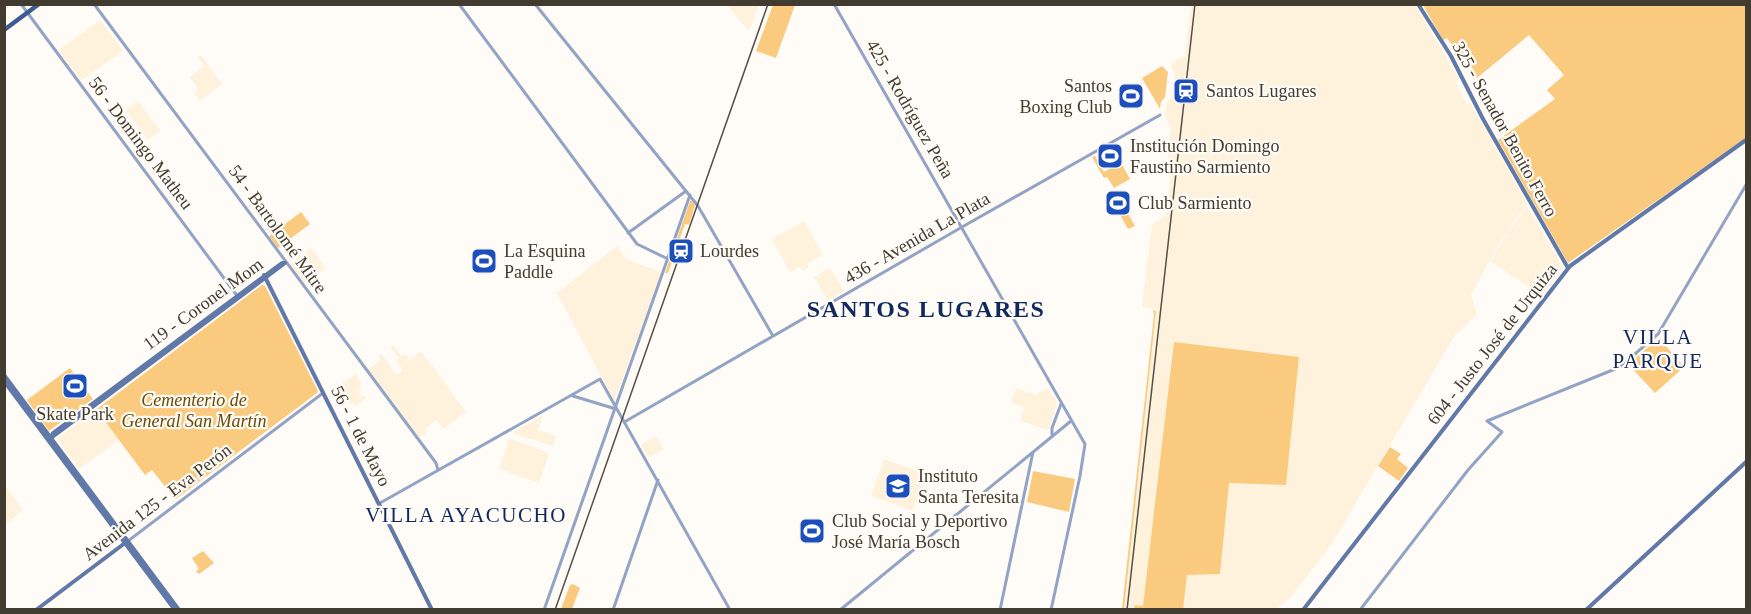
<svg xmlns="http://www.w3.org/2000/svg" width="1751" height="614" font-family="'Times New Roman',serif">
	<rect width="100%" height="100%" fill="#fffbf6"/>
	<path fill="#fff2dd" d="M727,5H759L749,30H748Z
		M1191,5H1415L1459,79L1456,83L1466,104H1471L1527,204L1499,243L1471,295L1477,314L1455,335L1331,545L1290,598L1275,609L1124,610L1156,309L1142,307L1152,224L1166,215L1172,165L1167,158L1171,128L1165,116L1166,103L1172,97L1175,72L1171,68L1172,63L1185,56Z
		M99,21H101L123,51L80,81L59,50Z
		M201,55L222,84L200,101L194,92L198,89L190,77L204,66L198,57Z
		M138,101L160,131L148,140L126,110Z
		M1527,206L1563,268L1542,295L1491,262L1499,246Z
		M804,221L823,255L807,263L809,267L802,271L800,267L790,272L772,239Z
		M617,246L627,260L662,272L615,399H613L557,293Z
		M311,248L326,268L304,283L290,264Z
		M830,268L844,291L828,301L814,277Z
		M393,345L401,356L405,354L410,360L421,351L466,412L443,429L436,420L425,429L427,432L419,438L368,369L381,360L378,356L381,354L397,375L403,370L396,361L399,358L390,347Z
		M355,374L362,383L359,385L361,388L358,391L361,393L358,396L360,398L364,395L366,398L356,406L353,403L350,404L337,387Z
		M1016,388L1035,395L1048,388L1057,403L1049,430L1020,421L1024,407L1011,402Z
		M93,412L100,421L103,419L118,440L79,469L57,439Z
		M543,415L538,430L556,436L553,446L512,433Z
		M656,436L664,449L648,458L641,445Z
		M511,439L549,453L539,483L499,469L509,440Z
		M884,459L926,474L913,511L871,496Z
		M5,485L23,510L5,525Z"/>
	<path fill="#facb7e" d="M773,5H795L776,58L756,51Z
		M1423,5H1746V138L1568,263L1498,140L1555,99L1547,90L1564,75L1529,35L1477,78L1470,64L1463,59L1447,38L1443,40Z
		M1162,66L1168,72L1165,97L1161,102L1160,109L1142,78Z
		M1108,149L1117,164L1121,163L1130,179L1114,188L1107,177L1104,178L1092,157L1095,156L1104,172L1114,166L1105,150Z
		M1120,192L1129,208L1126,210L1135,226L1128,229L1119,213L1116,215L1107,199Z
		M690,201H692L695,205L689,225L685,224L668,273H665Z
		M301,212L310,224L278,248L269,236Z
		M262,285L265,286L318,391L317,393L176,499L174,498L152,470L145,475L104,420L100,421L93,412Z
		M1153,310L1156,311L1124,609H1122L1154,315Z
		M1659,338L1684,367L1655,393L1628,364Z
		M1174,342L1299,357L1286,485L1229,483L1220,574L1187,575L1183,609H1134L1135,605L1143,606Z
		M70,368L93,399L49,431L27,400Z
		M1390,447L1401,454L1397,459L1408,468L1399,481L1378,466Z
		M1033,471L1075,479L1069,512L1027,502Z
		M203,551L214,563L199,574L196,571L199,569L192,558Z
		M573,584L580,588L572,609H561L570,585Z"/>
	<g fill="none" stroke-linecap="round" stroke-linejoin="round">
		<path stroke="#92a4c6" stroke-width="3" d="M21,4L238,297
			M94,4L436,463L438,470
			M459,4L637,244L668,259
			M535,4L698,206L773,336
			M834,4L1085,444L1080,476L1051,610
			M628,233L686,191
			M573,396L616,409
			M626,421L962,227L1160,115
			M1487,421L1620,367L1658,334L1746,185
			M1052,435V428L1061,404
			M380,503L600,379L730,610
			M128,541L323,393
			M544,610L690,195
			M613,610L658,480
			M840,610L1071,421
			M1000,610L1033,452
			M1360,610L1468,470L1502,432L1487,421"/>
		<path stroke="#6079a9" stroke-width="4" d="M1418,4L1451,56L1483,119L1568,268
			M264,275L432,610
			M4,375L179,610
			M4,381L175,610
			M51,438L53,433L282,263H285
			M51,438L285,263
			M36,610L125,543
			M1303,610L1570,266L1746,140
			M1586,610L1746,462"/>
		<path stroke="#3d5a94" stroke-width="4.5" d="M4,30L39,4"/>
		<path stroke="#564f45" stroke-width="1.5" d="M555,610L768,4
			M1127,610L1195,4"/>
	</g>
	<defs>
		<g id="station-square" transform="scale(1.35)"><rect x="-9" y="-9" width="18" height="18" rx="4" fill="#1c4fbb" stroke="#fffbf6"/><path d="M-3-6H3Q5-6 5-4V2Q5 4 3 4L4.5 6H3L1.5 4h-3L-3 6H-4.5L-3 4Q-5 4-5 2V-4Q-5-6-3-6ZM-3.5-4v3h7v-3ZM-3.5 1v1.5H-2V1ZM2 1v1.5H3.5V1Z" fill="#fff"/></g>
		<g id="stadium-square" transform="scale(1.35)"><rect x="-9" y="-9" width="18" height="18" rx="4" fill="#1c4fbb" stroke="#fffbf6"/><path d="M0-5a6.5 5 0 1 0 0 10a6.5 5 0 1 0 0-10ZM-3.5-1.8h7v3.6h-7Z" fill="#fff"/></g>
		<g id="university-square" transform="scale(1.35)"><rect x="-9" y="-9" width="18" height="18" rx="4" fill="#1c4fbb" stroke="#fffbf6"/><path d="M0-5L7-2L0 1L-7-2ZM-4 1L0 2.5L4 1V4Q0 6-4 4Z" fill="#fff"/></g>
	</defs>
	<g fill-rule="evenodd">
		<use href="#station-square" x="1186" y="91"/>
		<use href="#stadium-square" x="1131" y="96"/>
		<use href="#stadium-square" x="1110" y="156"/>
		<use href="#stadium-square" x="1118" y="203"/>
		<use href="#station-square" x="681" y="251"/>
		<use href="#stadium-square" x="484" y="261"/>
		<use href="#stadium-square" x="75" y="386"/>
		<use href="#university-square" x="898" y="486"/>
		<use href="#stadium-square" x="812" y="531"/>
	</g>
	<g text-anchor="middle" stroke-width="4.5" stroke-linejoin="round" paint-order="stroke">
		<g font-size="18" fill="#423b30" stroke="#fffbf6" text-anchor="start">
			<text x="1112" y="92" text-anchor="end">Santos<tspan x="1112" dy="21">Boxing Club</tspan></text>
			<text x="1206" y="97">Santos Lugares</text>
			<text x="1130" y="152">Institución Domingo<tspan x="1130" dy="21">Faustino Sarmiento</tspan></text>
			<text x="1138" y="209">Club Sarmiento</text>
			<text x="504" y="257">La Esquina<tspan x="504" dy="21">Paddle</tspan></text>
			<text x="700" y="257">Lourdes</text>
			<text x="75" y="420" text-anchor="middle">Skate Park</text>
			<text x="918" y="482">Instituto<tspan x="918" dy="21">Santa Teresita</tspan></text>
			<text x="832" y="527">Club Social y Deportivo<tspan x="832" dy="21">José María Bosch</tspan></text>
		</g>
		<g font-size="18" fill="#423b30" stroke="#fffbf6">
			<text transform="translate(910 109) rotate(60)" y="6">425 - Rodríguez Peña</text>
			<text transform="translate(1505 129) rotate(61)" y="6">325 - Senador Benito Ferro</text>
			<text transform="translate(141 143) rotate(53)" y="6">56 - Domingo Matheu</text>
			<text transform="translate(278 229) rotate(54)" y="6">54 - Bartolomé Mitre</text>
			<text transform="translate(917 238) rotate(-30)" y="6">436 - Avenida La Plata</text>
			<text transform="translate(203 304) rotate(-36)" y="6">119 - Coronel Mom</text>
			<text transform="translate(1492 344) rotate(-52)" y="6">604 - Justo José de Urquiza</text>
			<text transform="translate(361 436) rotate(63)" y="6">56 - 1 de Mayo</text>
			<text transform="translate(157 502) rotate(-37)" y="6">Avenida 125 - Eva Perón</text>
		</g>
		<g font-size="18" font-style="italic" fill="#6b4b04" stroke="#fffbf6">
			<text x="194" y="406">Cementerio de<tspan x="194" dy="21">General San Martín</tspan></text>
		</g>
		<g font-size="21" letter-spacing="1.5" fill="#0f295e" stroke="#fffbf6">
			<text x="1658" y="344">VILLA<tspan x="1658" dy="24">PARQUE</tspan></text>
			<text x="466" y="522">VILLA AYACUCHO</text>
		</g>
		<g font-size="24" font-weight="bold" letter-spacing="1.5" fill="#0f295e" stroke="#fffbf6">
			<text x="926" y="317">SANTOS LUGARES</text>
		</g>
	</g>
	<rect width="1751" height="614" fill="none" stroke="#423b30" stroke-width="12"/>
</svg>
